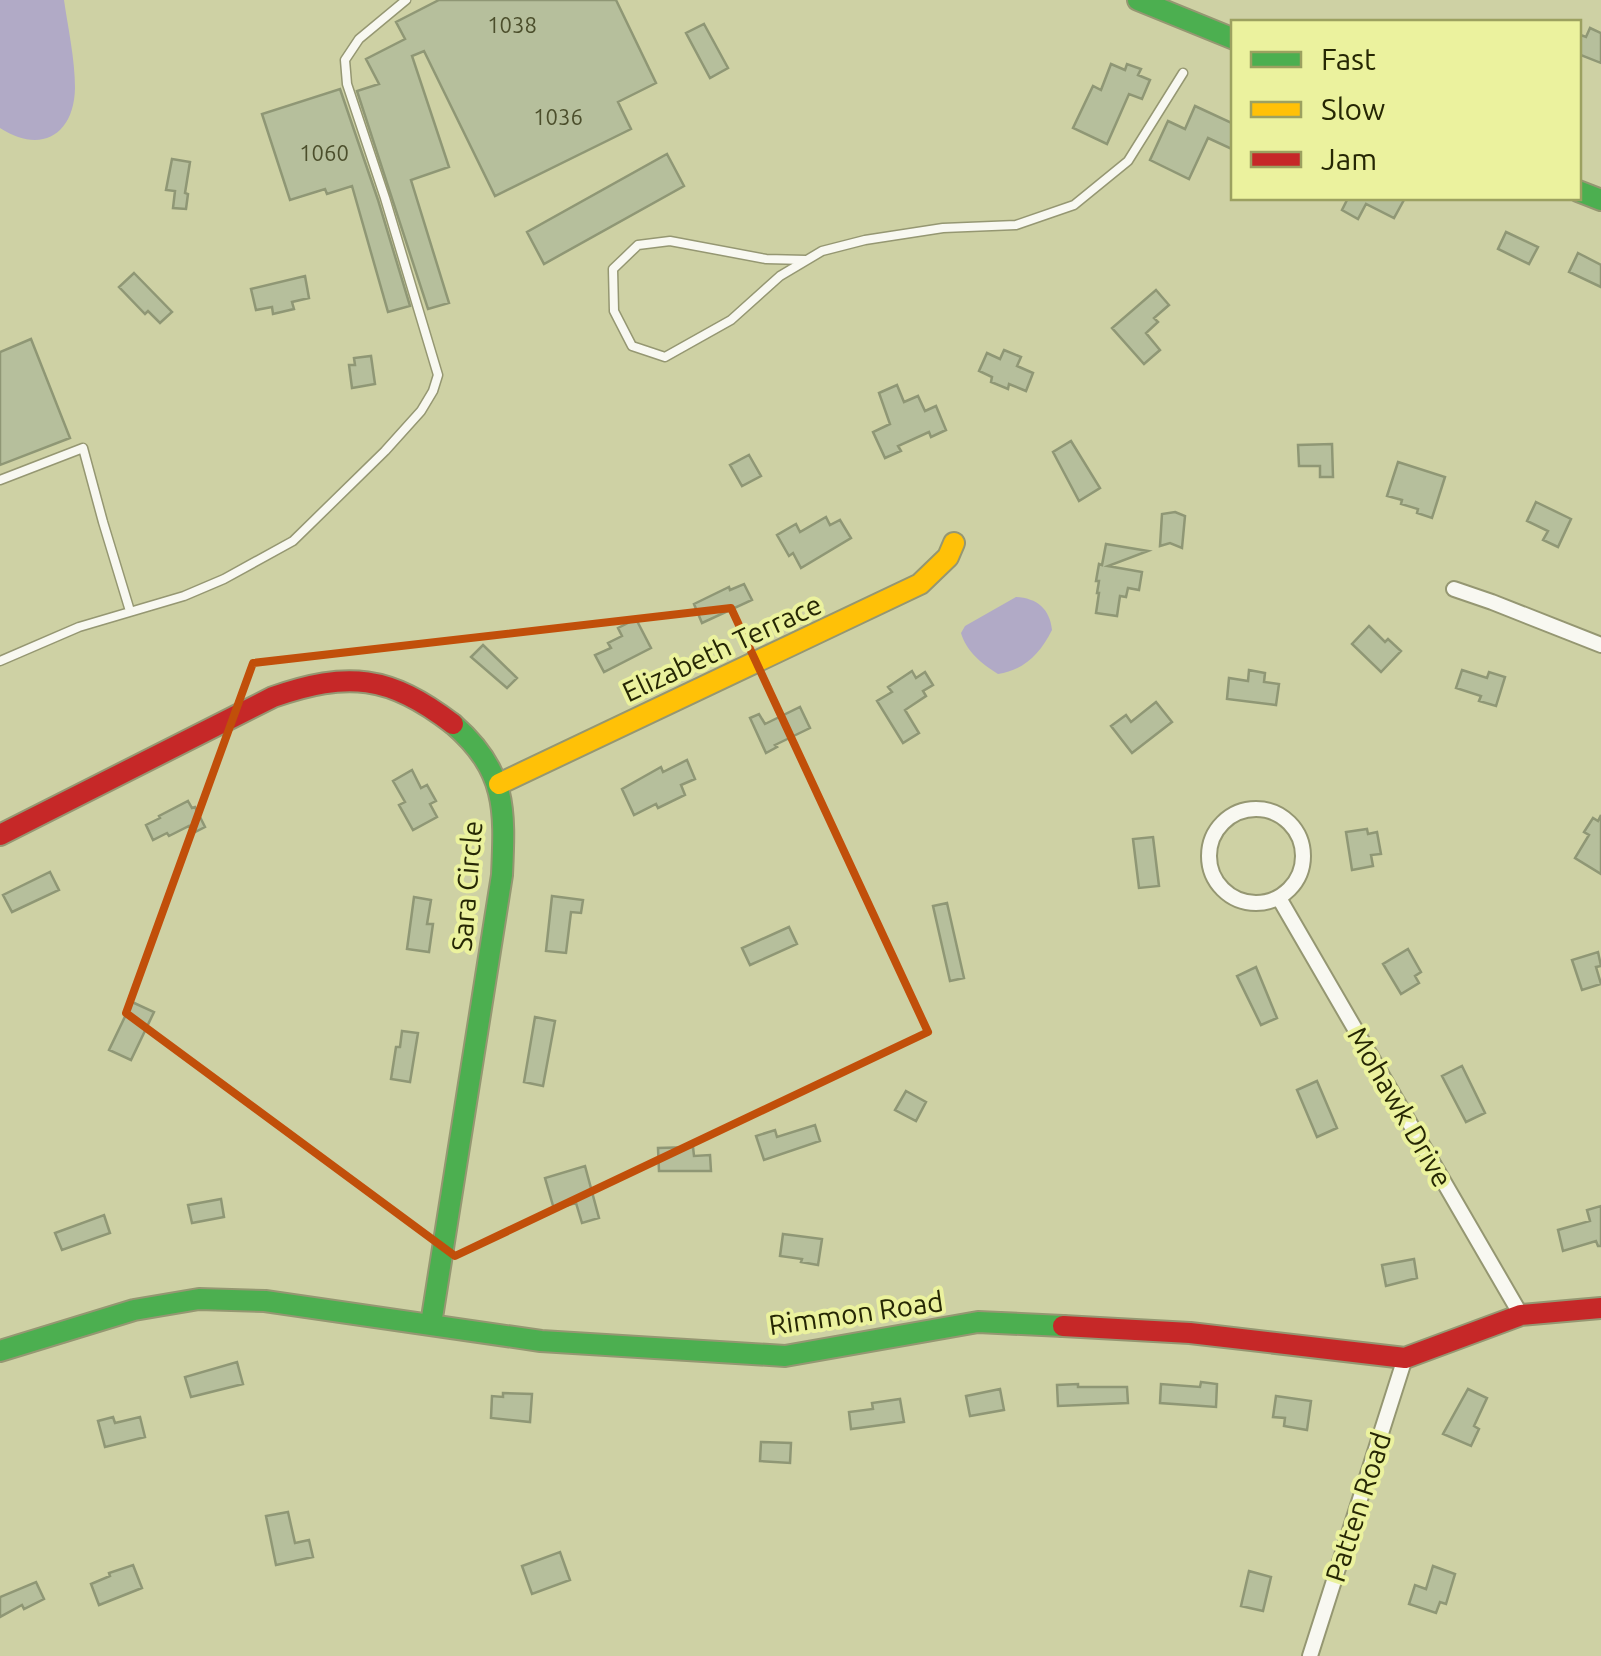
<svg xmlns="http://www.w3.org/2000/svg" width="1601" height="1656" font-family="Ubuntu,sans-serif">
	<rect width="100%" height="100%" fill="#ced1a4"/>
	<path fill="#b1aac6" d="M0,0H64C68,28 75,59 75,88C74,136 40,154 0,128Z
		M1016,597C1037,598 1050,609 1052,630C1040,654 1024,670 998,674C982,664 966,651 961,633L965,626Z"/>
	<path fill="#b6bf9c" stroke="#8f9775" stroke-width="2.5" d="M439,0H616L656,83L618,102L631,129L495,196L424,51L412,56L449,167L411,180L449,303L428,309L357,91L379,84L366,59L405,39L396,22Z
		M704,24L728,68L710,78L686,33Z
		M1590,28L1601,33V63L1578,54V34L1586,37Z
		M1111,64L1125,70L1127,64L1141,69L1138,75L1150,80L1142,99L1129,94L1107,144L1073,128L1093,86L1101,90Z
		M340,89L378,200L410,306L388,312L352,186L327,194L325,189L290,200L262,114Z
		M1195,106L1234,124V150L1208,138L1189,179L1150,160L1168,121L1185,129Z
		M667,154L684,186L544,264L527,232Z
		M172,159L190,162L185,193L188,194L186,209L173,208L175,191L166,190Z
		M1348,198H1405L1394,218L1366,204L1358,219L1342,210Z
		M1506,232L1538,247L1529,264L1498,249Z
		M1578,253L1601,265V287L1569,272Z
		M134,273L172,312L160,323L148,311L145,314L119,287Z
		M305,276L309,298L292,302L294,309L273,314L272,307L256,310L251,289Z
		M1156,290L1169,305L1154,318L1158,322L1146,333L1160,350L1144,364L1112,328Z
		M31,339L70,438L0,465V352Z
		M1004,350L1021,357L1017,366L1033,373L1026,391L1009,384L1008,389L991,382L992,377L979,371L987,353L1000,359Z
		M371,356L375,384L352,388L349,365H355L354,358Z
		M897,385L904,402L918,396L925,411L936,406L946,430L931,437L929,432L898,446L901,451L885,458L873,432L890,424L879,393Z
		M1071,441L1100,488L1079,501L1053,452Z
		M1332,444L1333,477H1320V466H1299L1298,445Z
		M749,455L761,476L742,486L730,465Z
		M1398,462L1445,477L1432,518L1417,513L1418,509L1401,504L1402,500L1387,496Z
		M1536,502L1571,519L1558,547L1543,540L1548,531L1527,521Z
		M1175,512L1185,516L1182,548L1170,543L1160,546L1162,514Z
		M826,517L830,525L840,520L851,538L801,568L793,553L789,556L777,535L796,524L800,532Z
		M1106,544L1148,551L1108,566L1142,572L1139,590L1128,588L1126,597L1120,596L1117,616L1096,613L1099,593H1097L1099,581H1096L1099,564L1102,565Z
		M744,584L752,600L702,623L694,604L729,587L730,590Z
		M636,619L651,648L604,672L595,655L611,648L608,643L622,636L618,628Z
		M1369,626L1385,642L1388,639L1401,651L1381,672L1352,644Z
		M483,645L517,678L507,688L471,657Z
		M1249,670L1265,673L1264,682L1279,684L1276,705L1227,699L1229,678L1248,681Z
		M1462,670L1487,678L1489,672L1505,677L1496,706L1479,701L1481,696L1456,688Z
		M912,671L916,678L925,672L933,685L923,691L926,696L905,710L919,733L903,743L877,701L892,692L888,687Z
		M1156,702L1172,722L1132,753L1111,726L1126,715L1131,722Z
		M800,707L810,728L775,745L777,747L766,753L750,718L759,714L765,724Z
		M687,760L695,779L681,785L685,795L658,808L656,804L634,815L622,789L661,767L663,772Z
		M412,770L421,788L427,785L436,801L430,804L437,817L413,830L399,805L405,802L393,781Z
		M188,801L192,808L195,807L205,827L193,833L189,826L169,836L167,833L153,840L146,825L160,818L159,816Z
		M1601,815V874L1575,858L1589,835L1584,832L1593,818L1598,821Z
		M1367,829L1368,834L1377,832L1381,854L1371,855L1373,866L1352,870L1346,832Z
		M1153,837L1159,886L1139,888L1133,839Z
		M50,872L59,890L12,912L3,895Z
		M552,896L583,900L581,913L571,912L566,953L546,951Z
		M414,897L431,900L427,924H433L429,952L407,949Z
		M947,903L964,978L950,981L933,906Z
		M789,927L797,944L750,965L742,948Z
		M1408,949L1421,972L1415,976L1419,983L1401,994L1383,964Z
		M1598,952L1601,966L1596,967L1601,984L1582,990L1572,960Z
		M1256,967L1277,1018L1261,1025L1237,976Z
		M132,1002L154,1012L131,1060L109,1050Z
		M535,1017L555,1021L543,1086L524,1082Z
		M402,1031L418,1033L410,1082L391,1079L396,1047H400Z
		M1462,1066L1485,1113L1466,1122L1442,1076Z
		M1317,1081L1337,1128L1317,1137L1297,1090Z
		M906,1091L926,1102L916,1121L895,1110Z
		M815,1125L820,1141L764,1160L756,1136L775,1130L777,1137Z
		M693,1147L694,1156L710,1155L711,1171H659L658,1148Z
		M585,1166L599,1218L582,1223L576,1203L554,1209L545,1178Z
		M221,1199L224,1217L192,1223L188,1205Z
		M1601,1206V1246H1598L1596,1241L1563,1251L1558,1230L1590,1221L1587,1210Z
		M104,1215L110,1233L62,1250L55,1233Z
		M783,1234L822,1239L818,1265L801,1262L802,1259L780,1256Z
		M1414,1259L1417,1278L1386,1286L1382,1265Z
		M237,1362L243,1384L191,1397L185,1377Z
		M1201,1382L1217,1384L1216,1407L1160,1403L1161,1384L1200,1387Z
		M1078,1384V1387H1127L1128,1403L1058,1406L1057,1385Z
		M1000,1389L1004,1410L970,1416L966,1396Z
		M1468,1389L1487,1398L1474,1426L1479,1429L1471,1446L1443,1434Z
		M503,1393L532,1394L530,1422L491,1418L492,1396L503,1397Z
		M1276,1396L1311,1401L1307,1430L1284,1426L1285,1418L1273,1417Z
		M900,1399L904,1422L851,1429L849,1412L873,1409L872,1403Z
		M113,1417L115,1423L140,1417L145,1437L105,1447L98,1421Z
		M761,1442L791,1443L790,1463L760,1461Z
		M288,1512L295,1543L309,1540L313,1557L276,1565L266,1516Z
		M560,1552L570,1580L532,1594L522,1566Z
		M133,1565L142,1588L99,1605L91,1584L110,1576L109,1573Z
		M1433,1566L1455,1574L1446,1604L1440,1602L1436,1613L1409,1604L1415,1585L1426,1589Z
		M1249,1571L1271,1577L1263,1611L1241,1606Z
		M36,1582L44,1599L24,1609L22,1605L0,1617V1597Z"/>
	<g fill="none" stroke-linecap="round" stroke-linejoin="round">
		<g stroke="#959772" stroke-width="11">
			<path id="lane" d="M806,260L766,259L670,241L638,245L613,269L614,311L632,346L665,357L731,320L780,276L822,251L865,240L943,228L1016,225L1074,205L1128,161L1183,73
				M0,480L83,448L103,522L130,611
				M0,661L79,627L184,596L224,579L293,541L385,451L421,411L433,391L438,375L385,198L347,84L345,60L359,39L406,0"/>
		</g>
		<g stroke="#959772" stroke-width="18">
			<path id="street" d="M1454,589L1492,602L1601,645
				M1209 856a47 47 0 1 1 94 0a47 47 0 1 1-94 0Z
				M1279,898L1521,1315
				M1310,1656L1405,1358"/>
		</g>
		<g stroke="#959772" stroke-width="24">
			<path id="fast" d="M1138,0L1234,39
				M1578,191L1601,200
				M431,1324L502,875C505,809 507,771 453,724
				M0,1351L134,1310L199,1299L265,1301L541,1341L785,1356L978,1322L1063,1326"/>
		</g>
		<g stroke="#959772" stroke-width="24">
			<path id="slow" d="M499,784L920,584L948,557L954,543"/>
		</g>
		<g stroke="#959772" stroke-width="24">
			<path id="jam" d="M0,835L273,697C348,671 389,675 453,724
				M1063,1326L1190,1333L1405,1358L1521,1315L1601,1308"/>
		</g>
		<use href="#lane" stroke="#f8f8f1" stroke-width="8"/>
		<use href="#street" stroke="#f8f8f1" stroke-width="14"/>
		<use href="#fast" stroke="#4caf50" stroke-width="20"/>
		<use href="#slow" stroke="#ffc107" stroke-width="20"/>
		<use href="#jam" stroke="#c62828" stroke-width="20"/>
	</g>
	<path fill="none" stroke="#c14f0a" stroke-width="8" stroke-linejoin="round" d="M731,608L928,1032L455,1256L126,1013L253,663Z"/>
	<g text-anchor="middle" stroke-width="8" stroke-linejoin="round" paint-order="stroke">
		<g font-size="22" fill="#4b4e2b">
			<text x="512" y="33">1038</text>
			<text x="558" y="125">1036</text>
			<text x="324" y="161">1060</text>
		</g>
		<g font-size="28" fill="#262704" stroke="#ebf29e">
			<text transform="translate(722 648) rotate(-25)" y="10">Elizabeth Terrace</text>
			<text transform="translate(467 886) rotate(-85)" y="10">Sara Circle</text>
			<text transform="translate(1400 1107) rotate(60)" y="10">Mohawk Drive</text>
			<text transform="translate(856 1313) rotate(-8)" y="10">Rimmon Road</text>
			<text transform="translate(1358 1507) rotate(-72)" y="10">Patten Road</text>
		</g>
	</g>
	<rect x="1231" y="20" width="350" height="180" fill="#ebf29e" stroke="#9ca160" stroke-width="2.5"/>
	<rect x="1251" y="52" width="50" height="15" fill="#4caf50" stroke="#9ca160" stroke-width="2.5"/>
	<text x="1321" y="70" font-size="30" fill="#262704">Fast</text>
	<rect x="1251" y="102" width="50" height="15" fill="#ffc107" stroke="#9ca160" stroke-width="2.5"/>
	<text x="1321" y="120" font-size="30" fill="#262704">Slow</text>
	<rect x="1251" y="152" width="50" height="15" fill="#c62828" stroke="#9ca160" stroke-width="2.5"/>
	<text x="1321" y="170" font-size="30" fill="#262704">Jam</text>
</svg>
